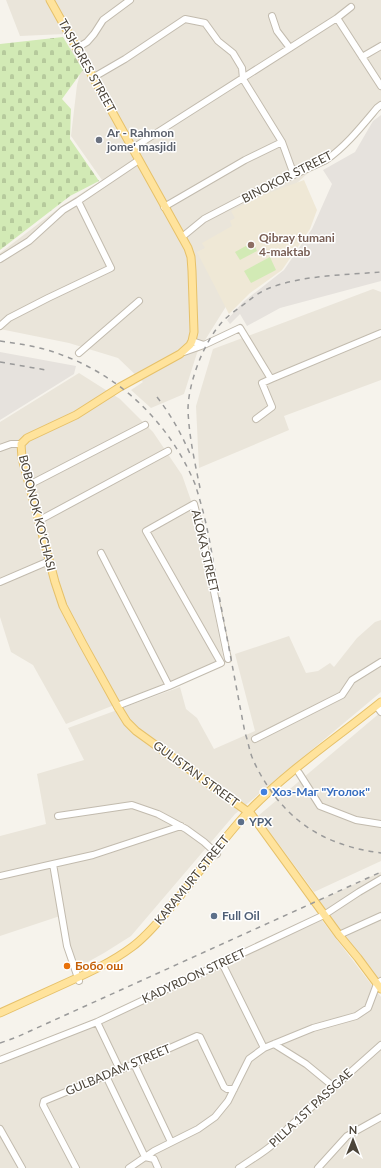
<svg xmlns="http://www.w3.org/2000/svg" width="381" height="1168" font-family="Lato,sans-serif">
	<defs>
		<pattern id="cemetery-stones" width="16" height="16" patternUnits="userSpaceOnUse"><rect width="16" height="16" fill="#d2eab5"/><path d="M2 7V4a2 2 0 0 1 4 0v3zM10 15v-3a2 2 0 0 1 4 0v3z" fill="#b6ca9c"/></pattern>
	</defs>
	<rect width="100%" height="100%" fill="#f6f3ec"/>
	<path fill="#eae5da" d="M6,0H381V101L349,136L287,192L235,294L225,308L197,353L184,394L151,408L131,390L143,382L118,358L69,343L0,329V253L63,205L102,180L71,136L77,85L80,74L65,34L20,36Z
		M373,289L381,292V380L284,416L289,430L199,468L196,406L213,349Z
		M79,373L120,399L153,432L182,475L194,509L224,662L66,724L33,665L11,652L0,617V422Z
		M381,620V692L235,814L131,936L104,953L75,969L63,915L0,936V836L46,824L37,774L84,760L68,728L180,687L186,709L197,718L214,749L255,731L235,654L289,636L306,673L318,671L330,663L334,667L357,638L375,622Z
		M381,712V861L314,892L258,816Z
		M381,872V989L316,902Z
		M321,919L381,997V1168H0V1061Z"/>
	<path fill="#e6e2dd" d="M381,115V281L280,308L247,326L240,314L230,324L227,320L243,302L284,270L312,229L332,184L323,170L355,152L373,121Z
		M0,352L76,366L74,374L0,420Z"/>
	<path fill="#efe8d6" d="M304,180L317,210L310,229L282,270L250,293L229,314L197,252L205,248L202,243L232,226L230,221L235,218L231,211L266,194Z"/>
	<path fill="url(#cemetery-stones)" d="M63,37L83,70L62,99L71,109L70,139L99,181L70,196L0,250V44Z"/>
	<path fill="#d2eab5" d="M253,242L257,251L240,260L235,252Z
		M270,257L276,270L251,283L244,271Z"/>
	<g fill="none" stroke-linecap="round" stroke-linejoin="round">
		<g stroke="#c2bbae" stroke-width="8">
			<path id="minor" d="M272,16L277,31L290,48
				M337,18L381,86
				M77,48L87,42L94,34L103,20L130,0
				M362,57L381,46
				M94,77L125,59L185,19L205,23L218,41L233,53L242,68L243,79L282,142L294,175
				M133,148L337,18L351,7
				M164,207L245,160L282,142
				M182,237L204,219L250,195L326,160C346,146 361,127 377,108L381,105
				M0,259L29,241L63,210L78,201L139,160
				M0,326L9,318L48,298L111,268L78,201
				M192,341L204,345L240,328L271,379L381,333
				M184,352L204,345
				M79,353L139,301
				M256,419L272,407L262,383L271,379
				M0,448L11,444H21
				M29,485L145,425
				M38,521L168,451
				M101,553L169,686
				M0,582L49,561
				M117,706L169,686L221,663L146,531L194,504L203,539L228,659
				M378,708L381,712
				M255,739L342,695L352,680L381,662
				M299,773L320,806L356,820L381,824
				M58,816L132,805L158,814L186,829L204,842L217,854
				M53,864L93,855L181,826
				M0,876L53,864L67,946L79,981
				M339,935L381,916
				M222,963L264,1048
				M97,1022L120,1070
				M274,1044L306,1064L334,1087
				M0,1060L97,1022L324,915L359,892L381,879
				M134,1064L171,1142
				M106,1076L145,1157L154,1159L158,1168
				M0,1129L22,1168
				M76,1168L43,1105L44,1101L134,1064L197,1036L200,1037L224,1087L227,1089H234
				M129,1168L154,1151L198,1129L215,1117L228,1101L249,1059L264,1048L313,1028L356,1016L368,1008L377,984L381,981
				M239,1168C258,1155 274,1147 288,1128L381,1045
				M318,1168L347,1136L381,1117"/>
		</g>
		<g stroke="#e6c16a" stroke-width="9">
			<path id="major" d="M50,0L188,248L191,257L192,271L194,332L192,341L190,345L180,354L120,387L76,415L27,438L21,444L22,458L55,582L63,606L83,644L119,709L127,722L136,731L251,814L339,935L358,958L381,989
				M0,1013C22,1003 44,993 66,983C88,973 112,962 132,947C147,936 158,922 170,908C197,876 220,842 248,812C287,771 338,737 381,702"/>
		</g>
		<use href="#minor" stroke="#fff" stroke-width="6"/>
		<use href="#major" stroke="#ffe39c" stroke-width="7"/>
		<path stroke="#9a9a9a" stroke-width="1.5" stroke-dasharray="5 5" stroke-linecap="butt" d="M0,341C21,344 42,347 62,355C122,377 170,424 195,484C197,490 199,497 201,504C209,532 213,561 218,590C227,638 236,685 245,733C248,741 249,749 252,757C258,772 267,786 277,799C305,833 338,847 381,853
			M0,362L46,370
			M157,397C171,415 181,433 190,454
			M200,488C195,463 189,437 188,410C188,383 204,341 223,321C230,314 239,308 247,302C253,297 260,292 267,289C301,275 345,275 381,272
			M0,1043L17,1037L381,872"/>
	</g>
	<circle fill="#6b7280" stroke="#fff" stroke-width="1.5" cx="99" cy="140" r="4"/>
	<circle fill="#8d6e63" stroke="#fff" stroke-width="1.5" cx="251" cy="245" r="4"/>
	<circle fill="#3f7fe0" stroke="#fff" stroke-width="1.5" cx="264" cy="792" r="4"/>
	<g fill="#5c6f8a" stroke="#fff" stroke-width="1.5">
		<circle cx="241" cy="822" r="4"/>
		<circle cx="214" cy="916" r="4"/>
	</g>
	<circle fill="#e8710a" stroke="#fff" stroke-width="1.5" cx="67" cy="966" r="4"/>
	<g text-anchor="middle" stroke-width="3" stroke-linejoin="round" paint-order="stroke">
		<g font-size="12" fill="#4b4439" stroke="#fff">
			<text transform="translate(87 66) rotate(61)" y="4">TASHGRES STREET</text>
			<text transform="translate(287 177) rotate(-27)" y="4">BINOKOR STREET</text>
			<text transform="translate(37 513) rotate(76)" y="4">BOBONOK KO'CHASI</text>
			<text transform="translate(205 551) rotate(77)" y="4">ALOKA STREET</text>
			<text transform="translate(196 774) rotate(36)" y="4">GULISTAN STREET</text>
			<text transform="translate(192 880) rotate(-51)" y="4">KARAMURT STREET</text>
			<text transform="translate(194 976) rotate(-25)" y="4">KADYRDON STREET</text>
			<text transform="translate(118 1070) rotate(-23)" y="4">GULBADAM STREET</text>
			<text transform="translate(311 1108) rotate(-43)" y="4">PILLA 1ST PASSGAE</text>
		</g>
		<g font-size="12" font-weight="bold" fill="#5b616d" stroke="#fff" text-anchor="start">
			<text x="107" y="137">Ar - Rahmon<tspan x="107" dy="14">jome' masjidi</tspan></text>
		</g>
		<g font-size="12" font-weight="bold" fill="#785e54" stroke="#fff" text-anchor="start">
			<text x="259" y="242">Qibray tumani<tspan x="259" dy="14">4-maktab</tspan></text>
		</g>
		<g font-size="12" font-weight="bold" fill="#366cbe" stroke="#fff" text-anchor="start">
			<text x="272" y="796">Хоз-Маг "Уголок"</text>
		</g>
		<g font-size="12" font-weight="bold" fill="#4e5e75" stroke="#fff" text-anchor="start">
			<text x="249" y="826">YPX</text>
			<text x="222" y="920">Full Oil</text>
		</g>
		<g font-size="12" font-weight="bold" fill="#c56008" stroke="#fff" text-anchor="start">
			<text x="75" y="970">Бобо ош</text>
		</g>
	</g>
	<g transform="translate(353 1140)" stroke="#ffffff" stroke-width="3" paint-order="stroke">
	<path d="M0-3L7 15L0 10L-7 15Z" fill="#4b4439"/>
	<text y="-6" font-size="11" font-weight="bold" text-anchor="middle" fill="#4b4439">N</text>
	</g>
</svg>
